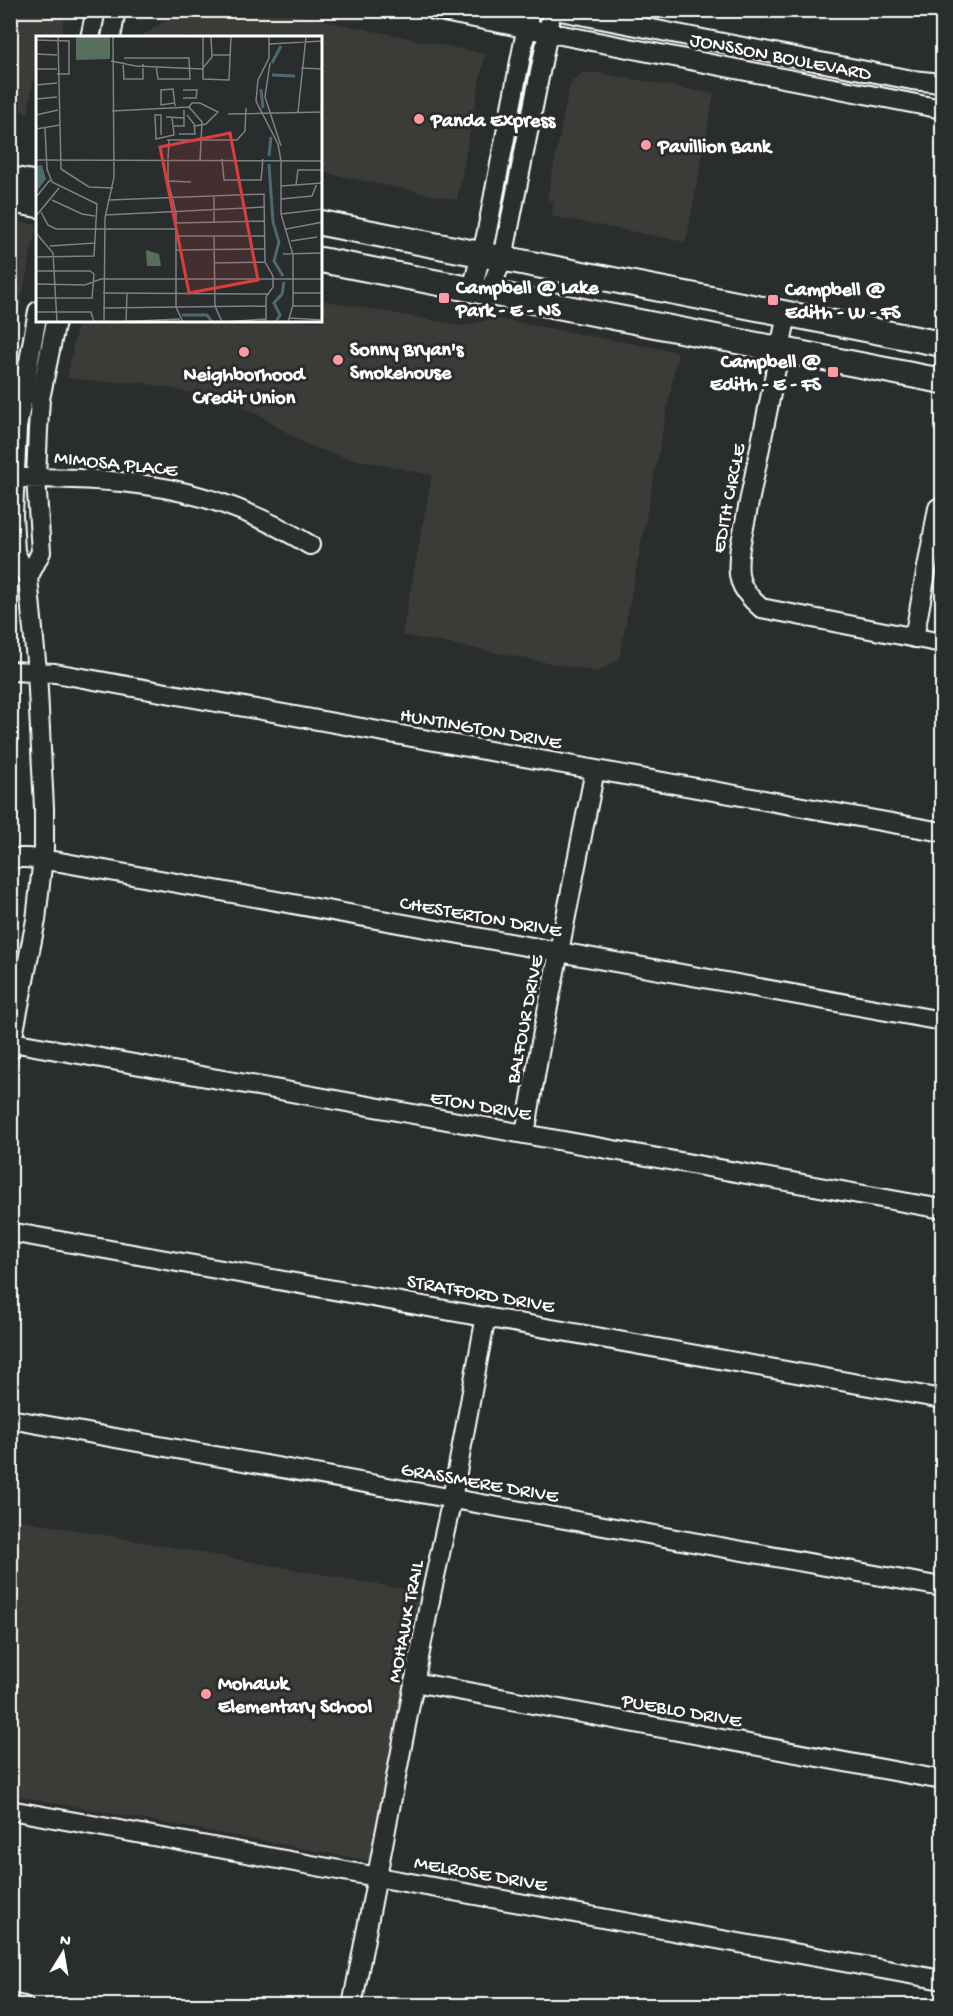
<svg xmlns="http://www.w3.org/2000/svg" width="953" height="2016" font-family="'Gochi Hand',sans-serif">
	<rect width="100%" height="100%" fill="#2a2d2e"/>
	<filter id="ink" filterUnits="userSpaceOnUse"><feTurbulence type="fractalNoise" baseFrequency=".0167" numOctaves="2"/><feDisplacementMap in="SourceGraphic" scale="12" xChannelSelector="R" yChannelSelector="G"/><feConvolveMatrix kernelMatrix="1 2 1 2 8 2 1 2 1" color-interpolation-filters="sRGB"/></filter>
	<g filter="url(#ink)">
		<path fill="#3b3b37" d="M273,10L485,54L457,200L321,172V38L140,37L181,11Z
			M10,11H66L61,37L38,38L37,58L28,113L11,109Z
			M582,73H601L714,94L686,242L551,216L554,202L547,199L569,88L573,80Z
			M11,220L37,225L11,347L10,220Z
			M321,300L464,326L494,318L678,352L619,659L598,672L402,635L432,475L340,456L307,445L262,417L232,401L139,382H104L67,378L78,321H321Z
			M10,1518L420,1592L371,1861L11,1795Z"/>
		<g fill="none" stroke-linecap="round" stroke-linejoin="round">
			<g stroke="#fff" stroke-width="22">
				<path id="minor" d="M433,10L942,109
					M555,10L912,80L942,83
					M90,38L96,10
					M111,38L116,10
					M472,289L486,236L530,10
					M489,292L503,258L550,22
					M787,314L740,547C736,576 738,588 761,608L942,643
					M13,478C126,477 212,485 310,545
					M28,578L41,552L36,478L38,430L40,399L56,321
					M914,638L938,508
					M10,671L55,673L942,832
					M10,858H27L60,862L942,1021
					M12,1042L942,1209
					M10,1051L36,920L44,848V808L37,671L28,578L15,552L13,515L17,428L38,311
					M525,1134L541,1042L595,770
					M10,1232L942,1399
					M10,1419L942,1587
					M414,1682L942,1780
					M10,1810L942,1980
					M10,2003L24,2006
					M352,2006L432,1590L452,1499L486,1316"/>
			</g>
			<g stroke="#fff" stroke-width="28">
				<path id="major" d="M10,179L38,184
					M10,200L38,205
					M321,223L942,344
					M321,260L942,381"/>
			</g>
			<use href="#minor" stroke="#2a2d2e" stroke-width="18"/>
			<use href="#major" stroke="#2a2d2e" stroke-width="24"/>
		</g>
	</g>
	<g fill="#ff9aa2" stroke="#2a2d2e" stroke-width="2">
		<circle cx="419" cy="119" r="6"/>
		<circle cx="646" cy="145" r="6"/>
		<rect x="438" y="292" width="12" height="12" rx="3"/>
		<rect x="767" y="294" width="12" height="12" rx="3"/>
		<circle cx="244" cy="352" r="6"/>
		<circle cx="338" cy="360" r="6"/>
		<rect x="827" y="366" width="12" height="12" rx="3"/>
		<circle cx="206" cy="1694" r="6"/>
	</g>
	<g text-anchor="middle" stroke-width="6" stroke-linejoin="round" paint-order="stroke">
		<g font-size="20" fill="#fff" stroke="#2a2d2e">
			<text transform="translate(781 55) rotate(11)" y="7">JONSSON BOULEVARD</text>
			<text transform="translate(116 462) rotate(6)" y="7">MIMOSA PLACE</text>
			<text transform="translate(727 498) rotate(-79)" y="7">EDITH CIRCLE</text>
			<text transform="translate(481 727) rotate(10)" y="7">HUNTINGTON DRIVE</text>
			<text transform="translate(481 915) rotate(10)" y="7">CHESTERTON DRIVE</text>
			<text transform="translate(523 1019) rotate(-79)" y="7">BALFOUR DRIVE</text>
			<text transform="translate(481 1104) rotate(10)" y="7">ETON DRIVE</text>
			<text transform="translate(481 1292) rotate(10)" y="7">STRATFORD DRIVE</text>
			<text transform="translate(480 1481) rotate(10)" y="7">GRASSMERE DRIVE</text>
			<text transform="translate(404 1621) rotate(-79)" y="7">MOHAWK TRAIL</text>
			<text transform="translate(682 1709) rotate(10)" y="7">PUEBLO DRIVE</text>
			<text transform="translate(481 1872) rotate(10)" y="7">MELROSE DRIVE</text>
		</g>
		<g font-size="20" font-weight="bold" fill="#fff" stroke="#2a2d2e" text-anchor="start">
			<text x="431" y="126">Panda Express</text>
			<text x="658" y="152">Pavillion Bank</text>
			<text x="456" y="293">Campbell @ Lake<tspan x="456" dy="23">Park - E - NS</tspan></text>
			<text x="785" y="295">Campbell @<tspan x="785" dy="23">Edith - W - FS</tspan></text>
			<text x="350" y="355">Sonny Bryan's<tspan x="350" dy="23">Smokehouse</tspan></text>
			<text x="821" y="367" text-anchor="end">Campbell @<tspan x="821" dy="23">Edith - E - FS</tspan></text>
			<text x="244" y="380" text-anchor="middle">Neighborhood<tspan x="244" dy="23">Credit Union</tspan></text>
			<text x="218" y="1689">Mohawk<tspan x="218" dy="23">Elementary School</tspan></text>
		</g>
	</g>
	<g transform="translate(36 36)">
		<rect width="286" height="286" fill="#2a2d2e"/>
		<path d="M40,1H74V23L40,24ZM110,214L123,218L125,230H111Z" fill="#566f5c"/>
		<path d="M6,129L10,143L1,155L0,130Z" fill="#4d6a70"/>
		<path fill="none" stroke="#4d6a70" stroke-width="3" d="M236,27L245,10M236,39L259,40M225,53L227,72M233,120L235,101M233,128L237,186L243,206L238,225L247,240M146,279H171L176,286M240,286L244,279L238,267L246,258L248,246"/>
		<path fill="none" stroke="#7f8182" stroke-width="1.5" d="M22,1L25,133L53,151L77,152M167,1V43L193,44L195,1M233,1V22L222,44L220,65L242,108L245,125M0,4L33,5V38H21M233,8L287,5M0,18L21,19M176,19H195M88,22H153L154,43H122L120,30M75,25L100,30L166,33L176,21L175,1M87,26L88,43H107V28M234,27L229,61L245,110M265,32L287,33M0,33H21M0,49L21,47M147,54H161L160,62H147M0,63L21,61M138,67L125,69V54L137,53L139,70M152,72L156,67H164L182,76L170,88L159,90M76,75L153,71L166,86L164,125M262,76L270,1M192,78L287,76M0,79L22,74M130,81L148,82M138,90H148V74M0,93L24,89M143,98H159L158,88L151,79M125,99V79H119L120,103L138,99L136,81M131,104H201L209,95L210,72M132,123L133,104M186,123L188,144H225L227,123M0,124L287,125M132,125V145L140,177V271L147,286M245,125V178L257,219V269L252,286M132,145L155,146M260,149L262,134H287M245,150L287,147M178,159V186M0,161L14,144M245,163L276,160L281,147M16,164L46,178L59,180M73,164L228,158L229,226L237,240V251L230,261V286M5,176L12,189L20,193H140M245,178L287,173M69,179L229,171M0,180L23,152M140,187L229,185M250,193L287,186M0,197L17,217L21,286M140,200H228M178,200L179,270L186,286M255,205L281,201M14,210L59,207M140,214L229,213M247,218L287,217M0,221L58,220L61,168L16,146L11,133L9,91M178,227L229,226M0,235H54L58,238L56,262H0M0,248L49,249L65,243H287M67,257L232,258M257,257H287M257,270H287M67,272L230,270M0,276H55L58,286M253,282L287,284M68,286L69,182L78,141L77,1M78,286L144,283M90,286L91,257M186,286L230,283"/>
		<path fill="#da3e3e" fill-opacity="0.15" stroke="#da3e3e" stroke-width="3" d="M194,97L222,244L153,257L124,111Z"/>
		<rect width="286" height="286" fill="none" stroke="#fff" stroke-width="3"/>
	</g>
	<rect width="953" height="2016" fill="none" stroke="#2a2d2e" stroke-width="36"/>
	<rect x="18" y="18" width="917" height="1980" fill="none" stroke="#fff" stroke-width="2" filter="url(#ink)"/>
	<g transform="translate(63 1953) rotate(11)" stroke="#2a2d2e" stroke-width="4.5" paint-order="stroke">
	<path d="M0-4.5L10 22L0 15L-10 22Z" fill="#ffffff"/>
	<text y="-9" font-size="16" font-weight="bold" text-anchor="middle" fill="#ffffff">N</text>
	</g>
</svg>
